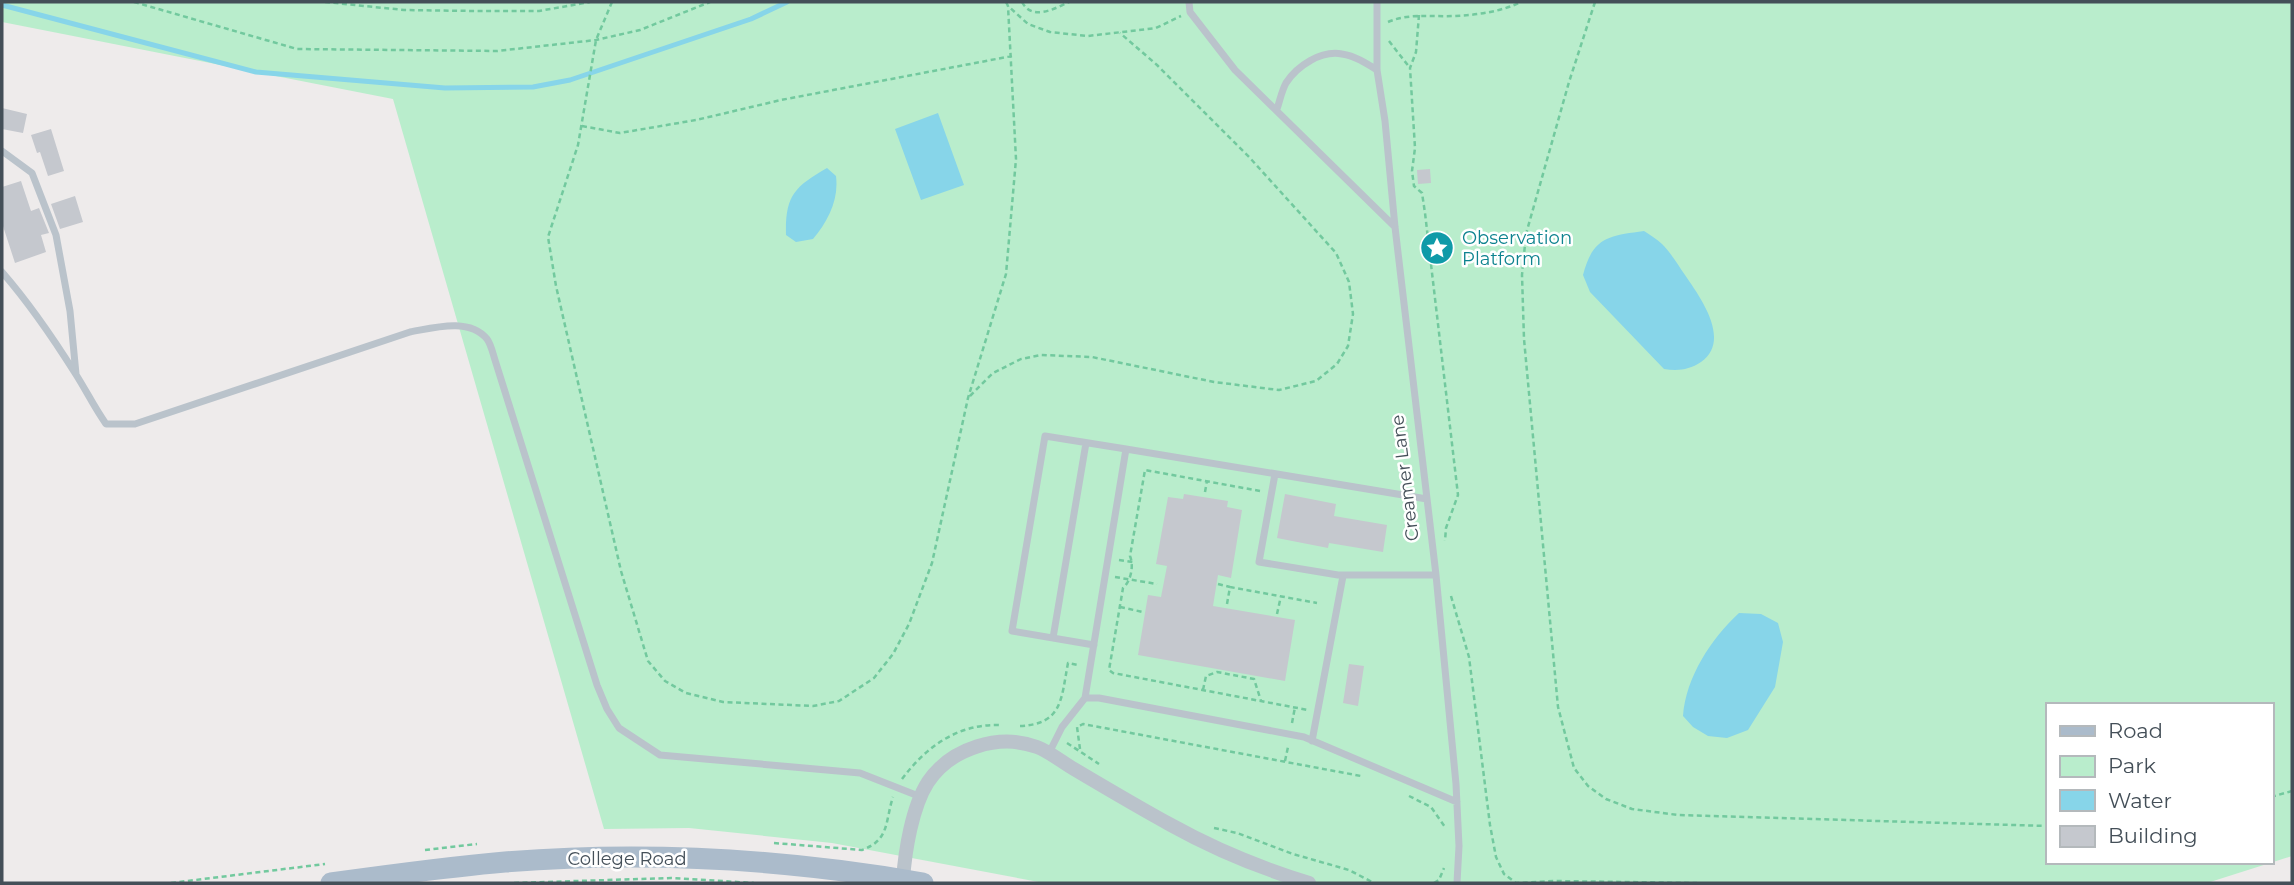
<svg xmlns="http://www.w3.org/2000/svg" width="2294" height="885" font-family="Montserrat,sans-serif">
	<rect width="100%" height="100%" fill="#eeebeb"/>
	<path fill="#b9edcc" fill-rule="evenodd" d="M2,2H2292V856L2207,883H1044L832,843L689,828L604,829L393,99L2,22ZM2047,705H2271V862H2047Z"/>
	<path fill="#87d5e9" d="M938,113L964,185L921,200L895,129Z
		M827,168L836,176C839,200 828,221 813,239L796,242L786,235C785,196 794,187 827,168Z
		M1644,231C1650,235 1657,239 1662,244C1671,253 1678,265 1685,275C1700,297 1732,340 1701,362C1689,370 1678,371 1664,369L1590,292L1583,275C1593,237 1608,236 1644,231Z
		M1739,613L1761,614L1778,623L1783,642L1775,687L1748,730L1727,738L1708,736L1693,727L1683,716C1686,677 1711,639 1739,613Z"/>
	<g fill="none" stroke-linecap="round" stroke-linejoin="round">
		<path stroke="#87d5e9" stroke-width="5" d="M2,5L256,72L445,88L533,87L570,80L751,19L787,2"/>
	</g>
	<path fill="#c5c8ce" d="M2,108L27,114L23,133L2,129Z
		M51,129L64,171L48,176L40,152L37,153L31,135Z
		M1430,169L1431,183L1418,184L1417,170Z
		M21,181L31,211L39,208L49,233L41,235L46,252L15,263L2,223V187Z
		M75,196L83,222L60,229L51,204Z
		M1184,494L1228,501L1227,507L1242,510L1231,578L1218,575L1213,606L1295,620L1285,681L1138,655L1148,595L1161,597L1167,566L1156,564L1168,497L1183,499Z
		M1285,494L1336,504L1334,516L1387,525L1383,552L1329,543L1328,548L1277,538Z
		M1349,664L1364,666L1358,706L1343,703Z"/>
	<g fill="none" stroke-linecap="round" stroke-linejoin="round">
		<path stroke="#72c99e" stroke-width="2.5" stroke-dasharray="5 3.5" stroke-linecap="butt" d="M134,2L297,49L497,51L596,40L640,30L710,2
			M325,2L404,10L475,11H539L590,2
			M612,2L596,40L578,145L548,237L556,286L621,571L648,661L665,681L686,693L723,702L813,706L839,701L874,678L893,654L909,624L932,563L968,398L1006,274L1016,159L1008,6
			M1006,2L1008,6L1028,24L1050,32L1088,36L1156,28L1181,16
			M1022,2C1032,21 1054,9 1069,2
			M1595,2L1569,82L1526,234L1522,275L1524,339L1558,707L1574,768L1588,786L1606,799L1632,809L1678,815L2047,826
			M1419,15L1416,52L1410,68L1415,148L1412,171L1414,186L1422,193L1425,213L1458,495L1446,528L1445,541
			M1388,22C1409,13 1431,17 1453,16C1477,15 1500,12 1521,2
			M1389,41L1410,68
			M582,126L620,133L696,120L781,100L1012,56
			M970,396L993,373L1021,359L1041,355L1092,357L1214,382L1279,390L1316,381L1337,364L1348,346L1353,314L1349,282L1336,253L1250,158L1157,65L1120,33
			M1260,491L1145,470L1130,556C1134,566 1131,581 1123,588L1109,670L1113,673L1308,710
			M1205,492L1207,481
			M1119,560L1133,562
			M1115,577L1157,584
			M1218,584L1230,587
			M1451,596L1469,657L1490,825L1496,857L1504,874L1516,883L1555,881L1697,883
			M1227,604L1230,587L1317,603
			M1120,607L1143,612
			M1277,614L1281,596
			M1203,690L1206,676L1217,672L1254,679L1261,701
			M1292,723L1295,707
			M1020,726C1063,724 1061,699 1068,663L1078,665
			M1067,743L1099,764
			M1080,749L1077,727L1083,724L1361,776
			M1285,761L1288,747
			M902,779C926,747 957,724 999,725
			M1409,796L1431,807L1445,827
			M2271,797L2292,791
			M1214,828L1237,833L1293,854L1349,870L1374,883
			M774,843L862,850C890,840 885,821 893,797
			M425,850L477,844
			M171,883L325,864
			M514,883L671,878L754,883
			M1434,883L1439,880L1444,868"/>
		<path stroke="#bac3cb" stroke-width="7" d="M1189,2L1190,12L1235,70L1394,226
			M1377,2V70L1385,121L1395,227L1436,575L1456,784L1459,846L1457,883
			M1277,109C1280,100 1282,90 1286,83C1297,66 1321,50 1342,54C1355,56 1366,63 1377,70
			M2,151L32,173L56,235L70,311L76,374
			M2,272C29,303 53,338 75,373C86,390 94,407 106,424H135L410,332C433,328 469,317 487,339C491,344 493,354 495,360L597,685L607,709L619,728L660,755L860,773L921,797
			M1275,474L1259,562L1338,575H1436
			M1053,638L1086,443
			M1094,645L1012,631L1045,436L1126,449
			M1085,698L1126,449L1427,499
			M1312,741L1343,576
			M1049,753L1062,727L1085,698H1099L1304,737L1457,802"/>
		<path stroke="#bac3cb" stroke-width="14" d="M903,880C905,851 912,807 928,782C951,748 999,733 1037,747C1050,752 1062,762 1074,769C1106,788 1138,807 1171,825C1216,850 1260,868 1309,883"/>
		<path stroke="#abbbcb" stroke-width="21" d="M331,883C389,875 447,867 505,862C643,851 786,859 923,883"/>
	</g>
	<defs>
		<g id="sight-disc" transform="scale(1.75)"><circle r="9.5" fill="#0f9aa8" stroke="#fff"/><path d="M0-6L1.8-2.2L6-1.7L2.9 1.2L3.7 5.4L0 3.3L-3.7 5.4L-2.9 1.2L-6-1.7L-1.8-2.2Z" fill="#fff"/></g>
	</defs>
	<g fill-rule="evenodd">
		<use href="#sight-disc" x="1437" y="248"/>
	</g>
	<g text-anchor="middle" stroke-width="5" stroke-linejoin="round" paint-order="stroke">
		<g font-size="18" fill="#0d838f" stroke="#fff" text-anchor="start">
			<text x="1462" y="244">Observation<tspan x="1462" dy="21">Platform</tspan></text>
		</g>
		<g font-size="18" fill="#444f58" stroke="#fff">
			<text transform="translate(1405 478) rotate(-97)" y="6">Creamer Lane</text>
			<text x="627" y="865">College Road</text>
		</g>
	</g>
	<rect width="2294" height="885" fill="none" stroke="#444f58" stroke-width="7"/>
	<rect x="2046" y="703" width="228" height="161" fill="#ffffff" stroke="#b4b9bc" stroke-width="2"/>
	<rect x="2060" y="726" width="35" height="10" fill="#abbbcb" stroke="#b4b9bc" stroke-width="2"/>
	<text x="2108" y="738" font-size="21" fill="#444f58">Road</text>
	<rect x="2060" y="756" width="35" height="21" fill="#b9edcc" stroke="#b4b9bc" stroke-width="2"/>
	<text x="2108" y="773" font-size="21" fill="#444f58">Park</text>
	<rect x="2060" y="790" width="35" height="21" fill="#87d5e9" stroke="#b4b9bc" stroke-width="2"/>
	<text x="2108" y="808" font-size="21" fill="#444f58">Water</text>
	<rect x="2060" y="826" width="35" height="21" fill="#c5c8ce" stroke="#b4b9bc" stroke-width="2"/>
	<text x="2108" y="843" font-size="21" fill="#444f58">Building</text>
</svg>
